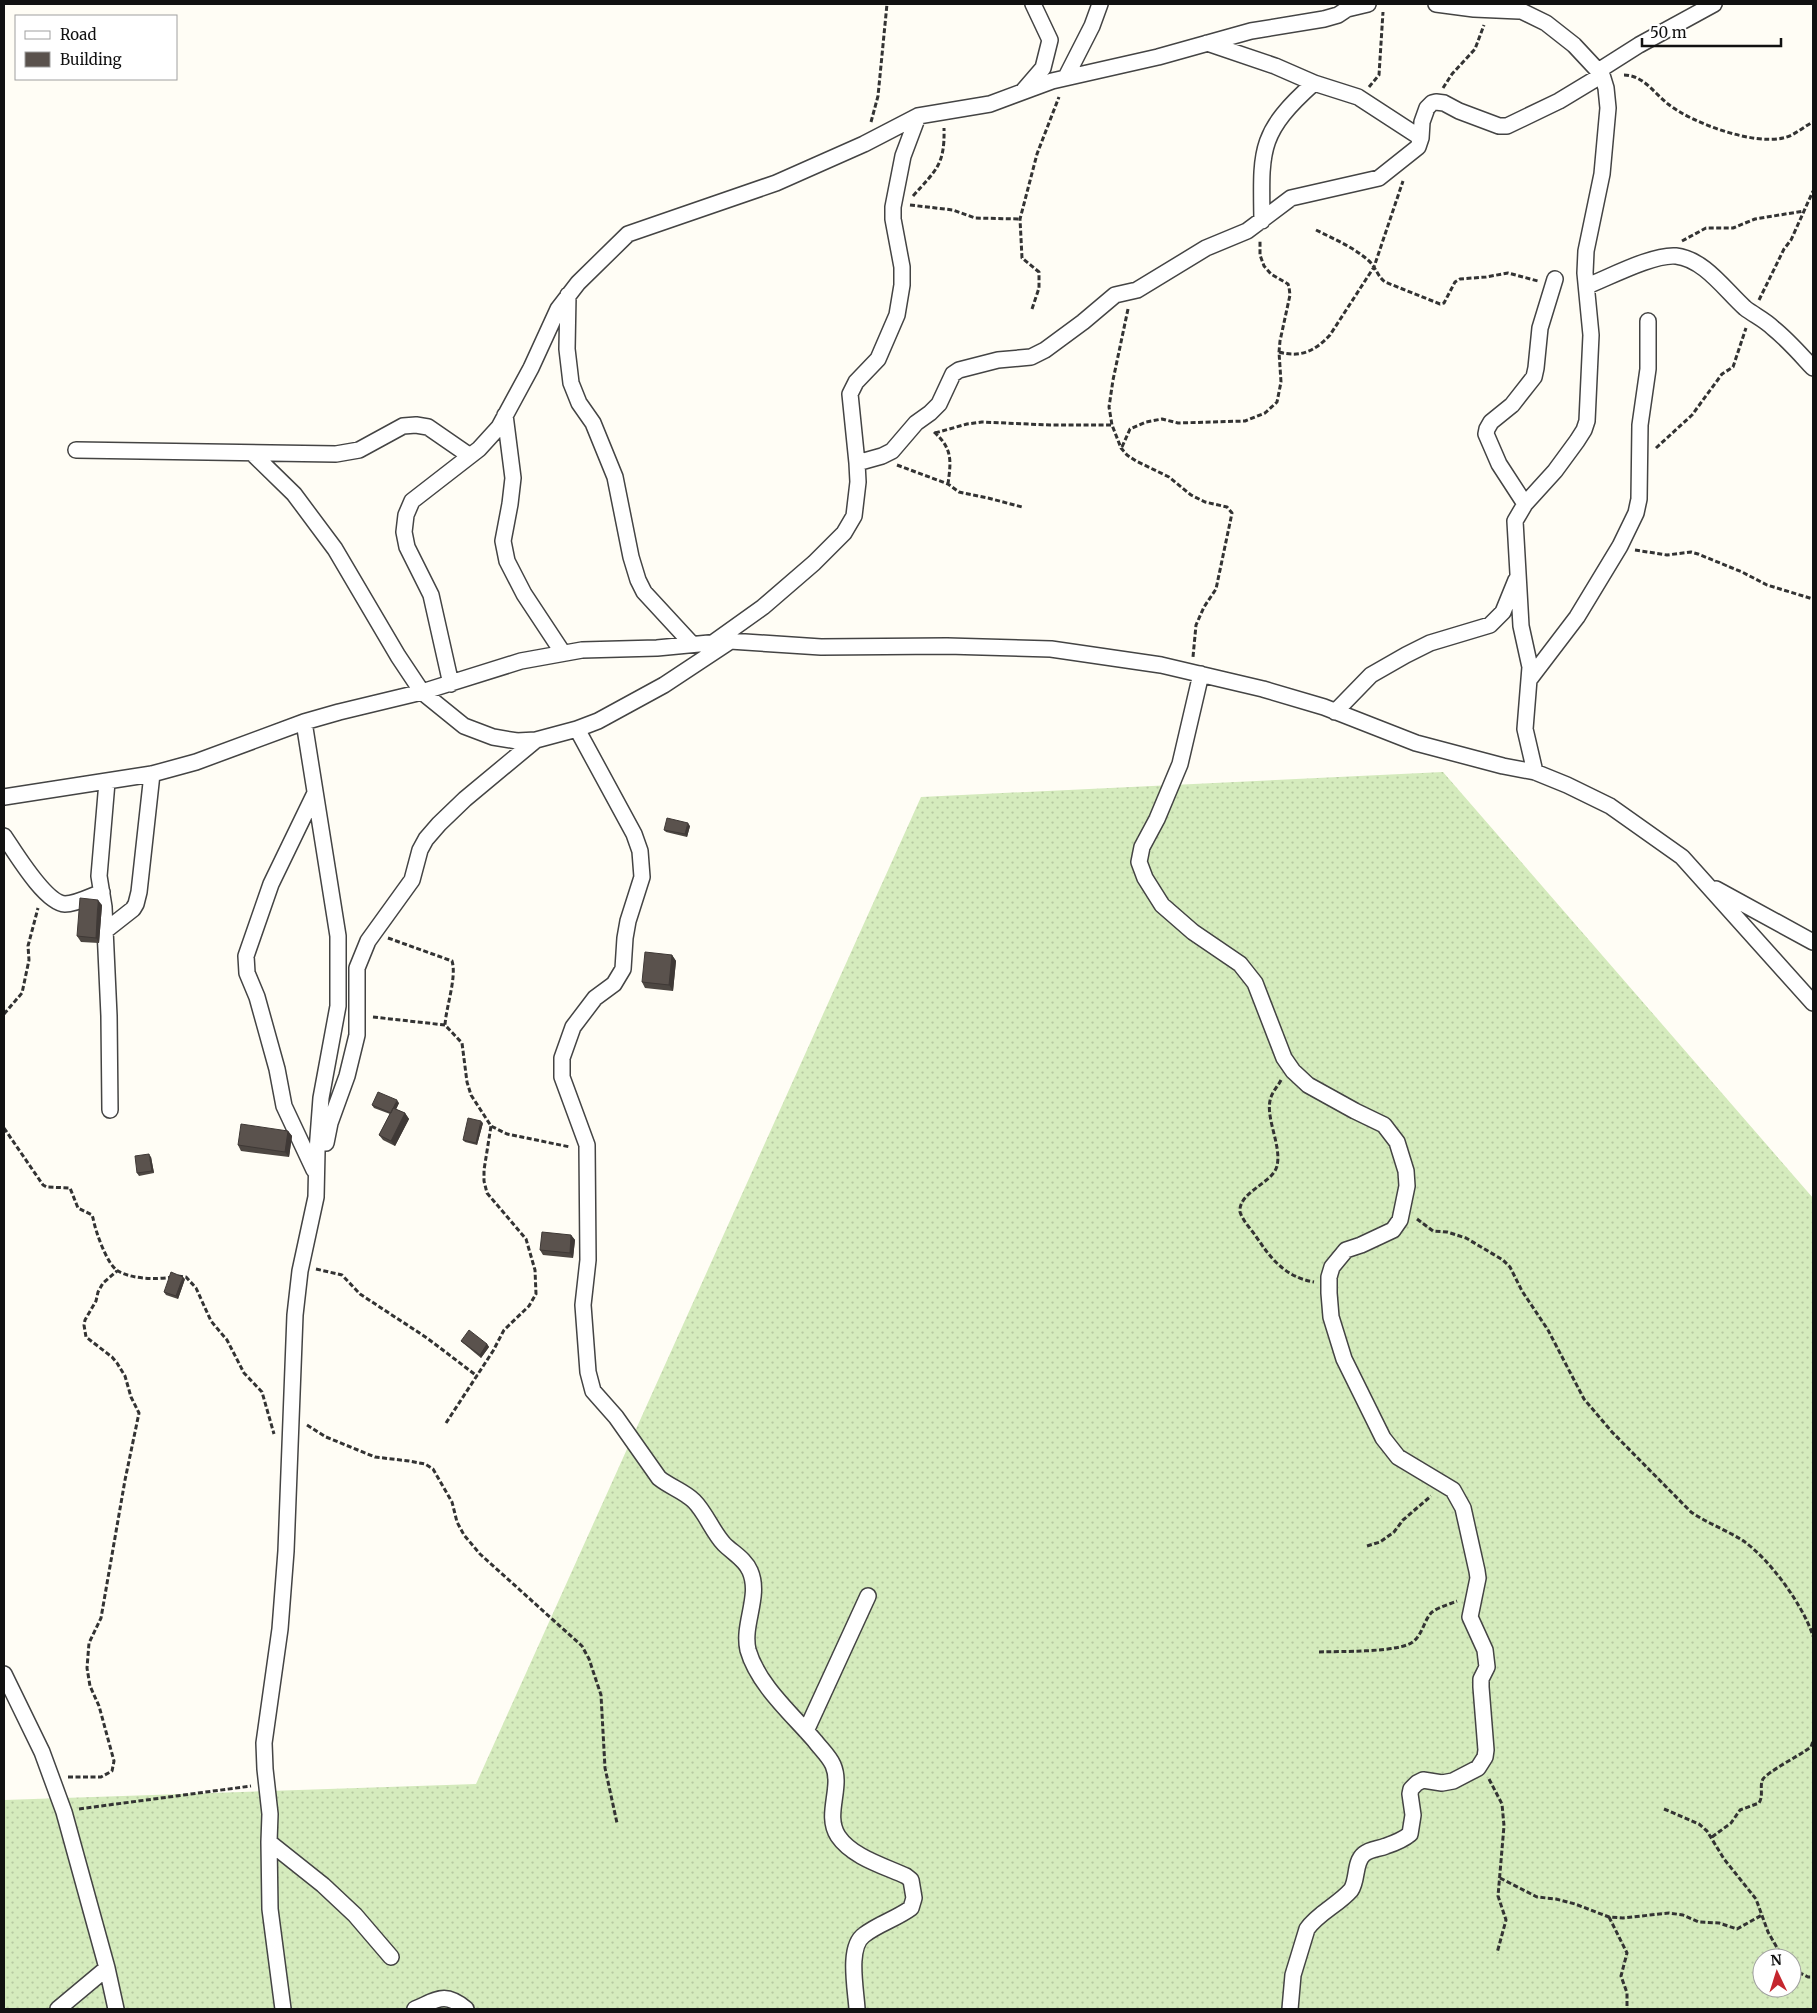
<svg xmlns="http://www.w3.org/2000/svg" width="1817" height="2013" font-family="Merriweather,serif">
	<defs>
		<pattern id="grass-dots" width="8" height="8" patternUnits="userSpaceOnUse" patternTransform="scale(1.25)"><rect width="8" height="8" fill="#d5ebbd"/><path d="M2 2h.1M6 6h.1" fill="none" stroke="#b6c8a1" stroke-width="1.8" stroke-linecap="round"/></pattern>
	</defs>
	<rect width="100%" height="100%" fill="#fffdf5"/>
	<path fill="url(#grass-dots)" fill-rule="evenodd" d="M1443,772L1813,1198V2009H4V1800L476,1784L921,797ZM1762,1958H1792V1988H1762Z"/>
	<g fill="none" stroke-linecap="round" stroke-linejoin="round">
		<g stroke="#444" stroke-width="18">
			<path id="minor" d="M1436,4L1474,9L1519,11
				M1507,4L1546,23L1574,45L1602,75L1606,88L1608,108L1602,174L1586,251L1585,273L1591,335L1587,421L1584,430L1577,441L1555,471L1525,504L1515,521L1521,626L1530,667L1525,729L1535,772
				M1347,9L1368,4
				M1207,43L1275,66L1314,83L1358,97L1421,138
				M1598,71L1639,45L1714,4
				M1066,77L1092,26L1100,4
				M1024,90L1043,68L1050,40L1033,4
				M1262,221C1261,150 1258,133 1314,83
				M1587,286C1610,277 1653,254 1676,256C1704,259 1725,290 1745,308C1754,315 1765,320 1773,328C1788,340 1800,354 1813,368
				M568,295L567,349L571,383L579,403L593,423L615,477L631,557L638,580L644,592L692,644
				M505,415L513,478L510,504L503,541L507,561L524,594L563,653
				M76,450L336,454L359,450L403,426L416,425L428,427L470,456
				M252,453L294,494L335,549L398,656L422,692L464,726L493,737L517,741L536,740L577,729L598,721L664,685L729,642
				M857,463L882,456L892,451L916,423L930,413L939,404L953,374L959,370L998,360L1031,357L1045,350L1083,322L1115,295L1137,290L1206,248L1247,231L1291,198L1379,178L1418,147L1421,138L1422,122L1427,108L1432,103L1436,102L1444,103L1459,111L1499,126H1507L1559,101L1602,75
				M1525,504L1499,464L1486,434L1487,429L1491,422L1512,405L1534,377L1536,368L1540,328L1555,279
				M714,642L763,607L814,563L844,533L854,516L858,482L857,463L850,394L856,382L878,359L897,315L902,285V267L893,219V207L903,156L918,116
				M1201,674L1180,764L1157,819L1142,847L1139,862L1145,878L1162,905L1193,932L1240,964L1255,983L1284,1058L1293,1071L1308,1085L1355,1111L1384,1125L1397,1142L1406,1171L1407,1186L1400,1220L1393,1230L1361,1245L1346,1250L1332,1267L1329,1277V1293L1331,1317L1344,1359L1383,1438L1398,1457L1453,1490L1463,1508L1477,1571L1478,1578L1470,1617L1485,1650L1487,1667L1481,1679V1687L1486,1750L1485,1757L1478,1768L1453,1781L1442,1783L1423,1780L1417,1783L1411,1789L1410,1794L1413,1815L1410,1834C1404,1839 1395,1843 1386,1846C1379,1849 1370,1849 1364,1854C1354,1862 1358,1880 1351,1890C1338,1905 1318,1913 1307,1929L1293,1975L1290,2009
				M1529,680L1577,617L1620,546L1636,513L1639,499L1640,425L1648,369V321
				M451,684L431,595L407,547L404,532L406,515L412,501L479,449L499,427L531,368L558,309L578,283L628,234L776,183L864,144L918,116L990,104L1052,81L1158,57L1251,31L1324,19L1338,15L1347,9L1352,4
				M1335,712L1371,675L1406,655L1430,643L1490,625L1503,612L1516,580
				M577,729L634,834L640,851L642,877L628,921L625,938L623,969L614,984L595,998L573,1027L562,1058V1077L587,1145L588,1260L583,1305L588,1372L593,1391L616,1417L659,1478C670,1487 684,1491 694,1501C706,1513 712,1531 724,1544C733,1553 745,1559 750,1571C761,1596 742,1624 748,1650C758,1685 792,1714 815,1741C821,1749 829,1756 833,1765C843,1788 824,1814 838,1836C852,1857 884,1866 906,1876L911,1880L914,1898L911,1908C896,1919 878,1924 864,1935C847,1947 856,1990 857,2009
				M107,782L99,876L104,907L109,1016L110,1110
				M4,797L152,774L196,762L304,722L339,712L422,692L521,661L582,650L657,648L730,641L821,647L947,646L1051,649L1161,665L1263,689L1324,707L1416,743L1503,766L1535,772L1567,785L1610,806L1682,857L1813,1003
				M4,836C15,852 45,903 65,904C76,904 91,896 102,892
				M1716,889L1813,942
				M105,931L133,909L136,904L139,892L152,774
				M326,1143L330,1123L347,1076L357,1035V968L368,941L412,880L420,850L426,839L439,824L465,799L536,740
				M314,1170L284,1106L277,1069L257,997L247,973L246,956L271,884L315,793
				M4,1674L42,1752L64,1812L107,1968L116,2009
				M806,1731L868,1596
				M269,1842L323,1885L355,1915L391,1957
				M58,2009L107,1968
				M283,2009L270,1909L269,1842L270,1814L265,1769L264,1743L280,1629L286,1551L295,1315L300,1271L316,1197L317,1151L321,1098L338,1006V936L304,722
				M415,2009C437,2000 444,1991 466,2009"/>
		</g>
		<path stroke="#333" stroke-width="3" stroke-dasharray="5 2.5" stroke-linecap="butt" d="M1624,75C1643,75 1654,93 1668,104C1692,123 1752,145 1783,138C1794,136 1803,127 1813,122
			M1369,87L1379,75L1383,12
			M1443,88L1452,74L1475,49L1484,25
			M871,122L878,96L887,4
			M913,196C936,170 945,165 944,128
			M910,205L953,210L975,218L1020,219
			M1316,230C1334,239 1353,247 1368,260C1376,267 1377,276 1385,282L1440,304L1444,303L1455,282L1460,279L1486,277L1508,273L1538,281
			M1682,241L1706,228H1733L1755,219L1804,211
			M1759,300L1784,249L1791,240L1813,191
			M1032,309L1039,288V272L1022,258L1020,219L1037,154L1059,97
			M1128,309L1113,380L1109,407L1112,425L1121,448L1127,455L1136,461L1169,477L1191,495L1205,502L1227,507L1232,513L1216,589L1204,607L1196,625L1193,657
			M1279,352C1301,358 1315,351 1330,335L1374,267L1403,181
			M934,432C953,449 951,461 948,484
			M935,433L967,424L982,422L1050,425H1112
			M1122,447L1130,429L1146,422L1162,419L1178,423L1245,421L1265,413L1277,402L1281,382L1279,352L1280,341L1290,295L1289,287L1288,284L1271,274L1264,266L1260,255V241
			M1656,448L1692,415L1722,374L1733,367L1746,328
			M897,465L948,484L959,492L988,498L1022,507
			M1635,550L1667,555L1691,552L1698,554L1742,572L1767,585L1813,599
			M388,938L452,961C457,977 446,1007 445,1025
			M4,1014L22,993L29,960L28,946L38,908
			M373,1017L445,1025L462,1043L467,1082L471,1095L491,1126L507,1134L570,1147
			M1281,1080C1278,1086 1273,1091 1271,1097C1264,1116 1282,1145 1277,1166C1273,1183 1238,1192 1240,1212C1243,1221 1250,1228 1255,1235C1271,1259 1285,1277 1314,1282
			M4,1128L43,1185L47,1187L70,1188L78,1208L92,1215L93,1218C95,1230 107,1265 118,1271C132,1279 156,1280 172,1277
			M1417,1219L1433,1231L1447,1232L1466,1238L1503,1260L1510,1267L1522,1291L1548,1330L1584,1399L1612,1432L1691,1512C1707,1523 1726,1530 1742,1540C1769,1558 1803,1605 1813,1636
			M316,1269L342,1275L360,1294L427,1338L477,1376
			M178,1276L186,1277L196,1288L211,1321L227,1340L244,1373L262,1392L274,1434
			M446,1423L493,1351L504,1330L529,1306L536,1294L535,1270L526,1239L487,1193L484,1181V1170L491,1126
			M307,1425L326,1437L375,1457L409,1461L425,1464L433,1469L452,1502L457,1522L464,1535L480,1554L582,1646L589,1659L601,1695L605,1768L617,1823
			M1367,1546L1380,1542L1394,1532L1403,1520L1431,1496
			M1319,1652C1339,1651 1401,1653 1414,1641C1423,1633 1424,1620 1432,1612C1439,1607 1450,1604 1457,1601
			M68,1777H101L112,1771L114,1761L99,1706L90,1686L87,1668L89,1643L101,1618L125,1480L139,1413L131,1397L125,1376L117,1363L112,1357L86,1337L84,1325L85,1320L96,1301L98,1292L103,1283L117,1271
			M1489,1779L1502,1804L1504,1826L1498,1896L1506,1920L1497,1953
			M79,1809L251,1786
			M1664,1809L1699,1824L1707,1831L1724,1859L1756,1899L1768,1932L1783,1958
			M1712,1837L1731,1823L1740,1810L1759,1803C1764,1795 1759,1786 1763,1779C1768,1772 1796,1757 1805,1751L1811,1747L1813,1741
			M1500,1878L1537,1897L1556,1899L1575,1904L1609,1917L1623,1918L1669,1913L1683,1915L1699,1922L1719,1923L1737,1929L1762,1915
			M1609,1917L1627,1953L1621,1976L1627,1993V2009
			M1792,1969L1808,1977H1813"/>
		<use href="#minor" stroke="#fff" stroke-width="15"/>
	</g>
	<path fill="#4d4742" d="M690,826L687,837L666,832L664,830Z
		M102,905L99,943L81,942L77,936Z
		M672,955L676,961L673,991L645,988L642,982Z
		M399,1103L396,1109L405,1113L409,1119L395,1146L383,1140L379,1135L390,1114L374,1108L372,1105Z
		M483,1123L477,1145L465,1142L463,1140Z
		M288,1131L292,1136L289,1157L241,1151L238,1145Z
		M151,1157L154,1173L139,1176L137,1173Z
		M571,1235L575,1240L573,1258L543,1255L540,1250Z
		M185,1279L178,1299L166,1295L164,1292Z
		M461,1341L487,1344L489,1347L481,1358L463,1343Z"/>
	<path fill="#3f3936" d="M688,823L690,826L687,837L685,834Z
		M98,900L102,905L99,943L96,938Z
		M672,955L676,961L673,991L669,985Z
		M397,1100L399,1103L393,1116L391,1113Z
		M405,1113L409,1119L395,1146L391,1141Z
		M481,1121L483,1123L477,1145L476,1143Z
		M288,1131L292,1136L289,1157L285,1152Z
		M149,1154L151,1157L154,1173L152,1171Z
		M571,1235L575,1240L573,1258L570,1253Z
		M183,1277L185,1279L178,1299L176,1296Z
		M487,1344L489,1347L481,1358L480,1355Z"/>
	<path fill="#5a524d" stroke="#3f3936" d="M667,818L688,823L685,834L664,830Z
		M80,898L98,900L96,938L77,936Z
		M645,952L672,955L669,985L642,982Z
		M378,1092L397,1100L391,1113L372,1105Z
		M393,1108L405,1113L391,1141L379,1135Z
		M468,1118L481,1121L476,1143L463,1140Z
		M241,1124L288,1131L285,1152L238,1145Z
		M149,1154L152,1171L137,1173L135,1156Z
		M542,1232L571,1235L570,1253L540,1250Z
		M171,1272L183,1277L176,1296L164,1292Z
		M469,1330L487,1344L480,1355L461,1341Z"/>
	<rect width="1817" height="2013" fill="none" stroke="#111111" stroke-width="10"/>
	<rect x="15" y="15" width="162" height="65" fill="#ffffff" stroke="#a0a0a0"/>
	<rect x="25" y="31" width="25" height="8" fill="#ffffff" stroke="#a0a0a0"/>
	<text x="60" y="40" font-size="15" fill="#111111">Road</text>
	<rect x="25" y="52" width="25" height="15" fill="#5a524d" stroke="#a0a0a0"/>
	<text x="60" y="65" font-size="15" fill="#111111">Building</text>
	<g transform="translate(1777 1973) rotate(356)"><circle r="24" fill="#ffffff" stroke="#a0a0a0"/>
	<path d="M0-4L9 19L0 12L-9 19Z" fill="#c4262e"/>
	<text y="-8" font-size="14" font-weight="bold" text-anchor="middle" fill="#111111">N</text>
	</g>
	<path d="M1642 38v8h139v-8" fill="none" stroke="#111111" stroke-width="2.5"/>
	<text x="1650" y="38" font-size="15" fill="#111111" stroke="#ffffff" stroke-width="4" paint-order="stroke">50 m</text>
</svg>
